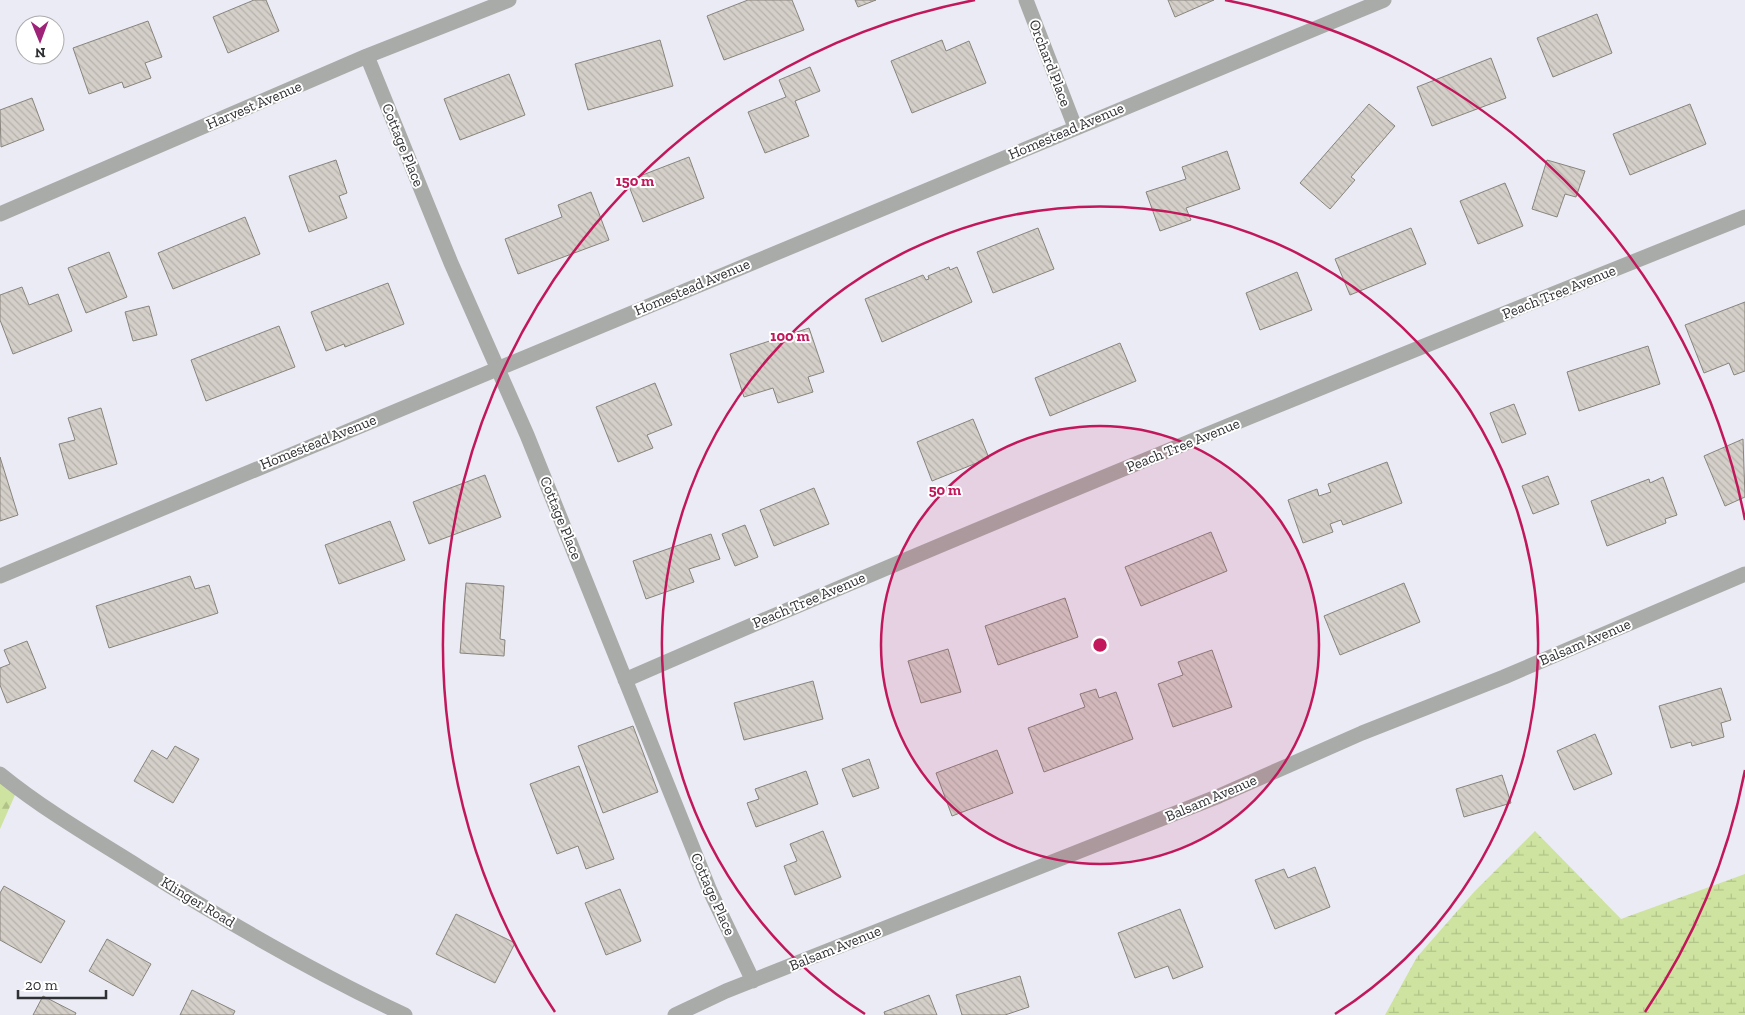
<svg xmlns="http://www.w3.org/2000/svg" width="1745" height="1015" font-family="'Zilla Slab',serif">
	<defs>
		<pattern id="forest-firs" width="22" height="20" patternUnits="userSpaceOnUse" patternTransform="scale(1.25)"><rect width="22" height="20" fill="#cee39f"/><path d="M5 1l3.5 6h-7zM16 11l3.5 6h-7z" fill="#b1c389"/></pattern>
		<pattern id="wetland-marsh" width="20" height="14" patternUnits="userSpaceOnUse" patternTransform="scale(1.25)"><rect width="20" height="14" fill="#cee39f"/><path d="M1 5h8M5 5V1M11 12h8M15 12V8" fill="none" stroke="#b1c389"/></pattern>
		<pattern id="building-back-hatch" width="6" height="6" patternUnits="userSpaceOnUse" patternTransform="scale(1.25)"><rect width="6" height="6" fill="#d4cfc8"/><path d="M-1 5l2 2M0 0l6 6M5-1l2 2" fill="none" stroke="#b6b2ac"/></pattern>
	</defs>
	<rect width="100%" height="100%" fill="#eaebf4"/>
	<path fill="url(#forest-firs)" d="M0,771L19,786L0,829Z"/>
	<path fill="url(#wetland-marsh)" d="M1535,831L1621,919L1745,874V1015H1385L1417,957L1474,892Z"/>
	<path fill="url(#building-back-hatch)" stroke="#88847d" d="M254,0H266L279,31L228,53L213,17Z
		M748,0H792L804,30L724,60L707,16Z
		M855,0H876L858,7Z
		M1168,0H1214L1175,17Z
		M1597,14L1612,53L1553,77L1537,38Z
		M148,21L162,57L145,63L151,78L124,88L122,82L89,94L73,48Z
		M660,40L673,86L588,110L575,64Z
		M942,40L946,51L969,41L986,83L912,113L891,61Z
		M1491,58L1506,98L1432,126L1417,87Z
		M810,67L820,91L795,101L809,136L765,153L748,112L786,97L779,80Z
		M509,74L525,115L460,140L444,99Z
		M32,98L44,130L1,147L0,110Z
		M1369,104L1395,126L1351,177L1355,180L1330,209L1300,183Z
		M1690,104L1706,144L1630,175L1613,134Z
		M1227,151L1240,189L1186,208L1191,220L1160,231L1146,192L1186,179L1182,167Z
		M689,157L704,198L643,222L627,181Z
		M336,160L347,193L339,196L347,218L309,232L289,176Z
		M1547,160L1585,171L1576,197L1565,194L1557,217L1532,209Z
		M1505,183L1523,226L1478,244L1460,201Z
		M591,192L609,240L518,274L505,239L562,217L558,205Z
		M245,217L260,254L173,289L158,253Z
		M1038,228L1054,269L993,293L977,252Z
		M1411,228L1426,264L1350,295L1335,259Z
		M109,252L127,297L86,313L68,268Z
		M949,267L950,270L957,267L972,302L882,342L865,299L923,275L926,280L929,279L928,276Z
		M1297,272L1312,310L1260,330L1246,293Z
		M388,283L404,324L345,347L344,344L326,351L311,312Z
		M22,287L29,305L58,294L72,331L13,354L0,320V295Z
		M1745,302V371L1734,375L1729,363L1704,373L1685,325Z
		M149,306L157,335L133,341L125,312Z
		M279,326L295,367L206,401L191,360Z
		M809,328L824,372L808,377L813,392L778,403L773,388L744,397L730,354Z
		M1120,343L1136,381L1050,416L1035,378Z
		M1648,346L1660,384L1579,411L1567,372Z
		M655,383L672,425L647,435L653,448L618,462L596,407Z
		M1514,404L1526,434L1502,443L1490,413Z
		M101,408L117,464L69,479L59,444L75,440L68,418Z
		M973,419L989,458L932,481L917,442Z
		M1743,439L1745,497L1725,506L1704,456Z
		M0,457L18,515L0,521Z
		M1387,462L1402,503L1343,525L1341,520L1330,524L1333,532L1303,543L1288,500L1317,489L1319,496L1331,492L1328,484Z
		M485,475L501,517L429,544L413,502Z
		M1548,476L1559,504L1533,514L1522,486Z
		M1663,477L1677,515L1665,519L1666,523L1607,546L1591,501L1649,479L1650,483Z
		M814,488L829,524L774,546L760,510Z
		M390,521L405,560L339,584L325,545Z
		M745,525L758,557L735,566L722,534Z
		M1211,532L1227,571L1141,606L1125,567Z
		M711,534L720,559L689,569L694,582L646,599L633,561Z
		M190,576L195,589L209,585L218,613L109,648L96,606Z
		M466,583L504,586L500,639L505,640L504,656L460,653Z
		M1404,583L1420,622L1340,655L1324,616Z
		M1065,598L1078,637L998,665L985,626Z
		M27,641L46,688L7,703L0,685V668L10,664L4,650Z
		M948,649L961,692L921,703L908,661Z
		M1212,650L1232,707L1173,727L1158,684L1183,675L1178,662Z
		M813,681L823,719L744,740L734,703Z
		M1721,688L1731,720L1721,723L1724,737L1692,746L1691,742L1671,748L1659,706Z
		M1096,689L1099,698L1116,692L1133,739L1044,772L1028,728L1085,707L1080,694Z
		M633,726L658,792L603,813L578,746Z
		M1595,734L1612,774L1574,790L1557,751Z
		M175,746L199,759L173,803L134,781L152,750L167,759Z
		M997,750L1013,793L952,816L936,773Z
		M869,759L879,788L853,797L842,769Z
		M579,766L614,859L586,869L578,846L557,854L530,784Z
		M806,771L818,804L756,827L747,803L759,799L755,789Z
		M1502,775L1511,803L1464,817L1456,789Z
		M823,831L841,877L795,895L784,866L797,861L790,844Z
		M1315,867L1330,907L1275,929L1255,880L1284,869L1288,878Z
		M4,886L65,921L41,963L0,940V893Z
		M620,889L641,941L606,955L585,903Z
		M1180,909L1203,967L1173,979L1168,966L1135,978L1118,933Z
		M456,914L515,943L495,983L436,954Z
		M107,939L151,964L133,996L89,971Z
		M1020,976L1029,1007L1005,1015H962L956,995Z
		M192,990L235,1011L233,1015H180Z
		M929,995L937,1015H885L884,1012Z
		M43,996L76,1013L75,1015H33Z"/>
	<g fill="none" stroke-linecap="round" stroke-linejoin="round">
		<path stroke="#a9aba8" stroke-width="15" d="M1026,0L1075,127
			M367,56L451,263L527,435L710,891L753,981
			M0,214L367,56L509,0
			M0,576L1384,0
			M625,680C995,519 1370,367 1745,217
			M0,774C43,809 91,837 139,867C225,921 313,972 405,1015
			M675,1015L726,991L1219,796L1362,733L1504,677L1745,574"/>
	</g>
	<circle cx="1100" cy="645" r="219" fill="#c2185b" fill-opacity=".12"/>
	<g fill="none" stroke="#c2185b" stroke-width="2.5">
		<circle cx="1100" cy="645" r="219"/>
		<path d="M865 1014A438 438 0 1 1 1335 1014"/>
		<path d="M1745 770A657 657 0 0 1 1645 1012M555 1012A657 657 0 0 1 975 0M1225 0A657 657 0 0 1 1745 520"/>
	</g>
	<g text-anchor="middle" stroke-width="4" stroke-linejoin="round" paint-order="stroke">
		<g font-size="15" fill="#2f3033" stroke="#fff">
			<text transform="translate(1050 63) rotate(69)" y="5">Orchard Place</text>
			<text transform="translate(254 105) rotate(-23)" y="5">Harvest Avenue</text>
			<text transform="translate(1066 131) rotate(-23)" y="5">Homestead Avenue</text>
			<text transform="translate(403 145) rotate(68)" y="5">Cottage Place</text>
			<text transform="translate(692 287) rotate(-23)" y="5">Homestead Avenue</text>
			<text transform="translate(1559 292) rotate(-22)" y="5">Peach Tree Avenue</text>
			<text transform="translate(318 442) rotate(-22)" y="5">Homestead Avenue</text>
			<text transform="translate(1183 445) rotate(-22)" y="5">Peach Tree Avenue</text>
			<text transform="translate(561 518) rotate(68)" y="5">Cottage Place</text>
			<text transform="translate(809 600) rotate(-23)" y="5">Peach Tree Avenue</text>
			<text transform="translate(1585 642) rotate(-23)" y="5">Balsam Avenue</text>
			<text transform="translate(1211 798) rotate(-23)" y="5">Balsam Avenue</text>
			<text transform="translate(713 894) rotate(66)" y="5">Cottage Place</text>
			<text transform="translate(198 902) rotate(31)" y="5">Klinger Road</text>
			<text transform="translate(835 948) rotate(-22)" y="5">Balsam Avenue</text>
		</g>
	</g>
	<circle cx="1100" cy="645" r="8" fill="#c2185b" stroke="#fff" stroke-width="2.5"/>
	<g font-size="15" text-anchor="middle" font-weight="bold" fill="#c2185b" stroke="#fff" stroke-width="4" stroke-linejoin="round" paint-order="stroke">
		<text x="635" y="186">150 m</text>
		<text x="790" y="341">100 m</text>
		<text x="945" y="495">50 m</text>
	</g>
	<g transform="translate(40 40) rotate(179)"><circle r="24" fill="#ffffff" stroke="#acacad"/>
	<path d="M0-4L9 19L0 12L-9 19Z" fill="#9e2278"/>
	<text y="-8" font-size="14" font-weight="bold" text-anchor="middle" fill="#2f3033">N</text>
	</g>
	<path d="M18 990v8h88v-8" fill="none" stroke="#2f3033" stroke-width="2.5"/>
	<text x="25" y="990" font-size="15" fill="#2f3033" stroke="#ffffff" stroke-width="4" paint-order="stroke">20 m</text>
</svg>
